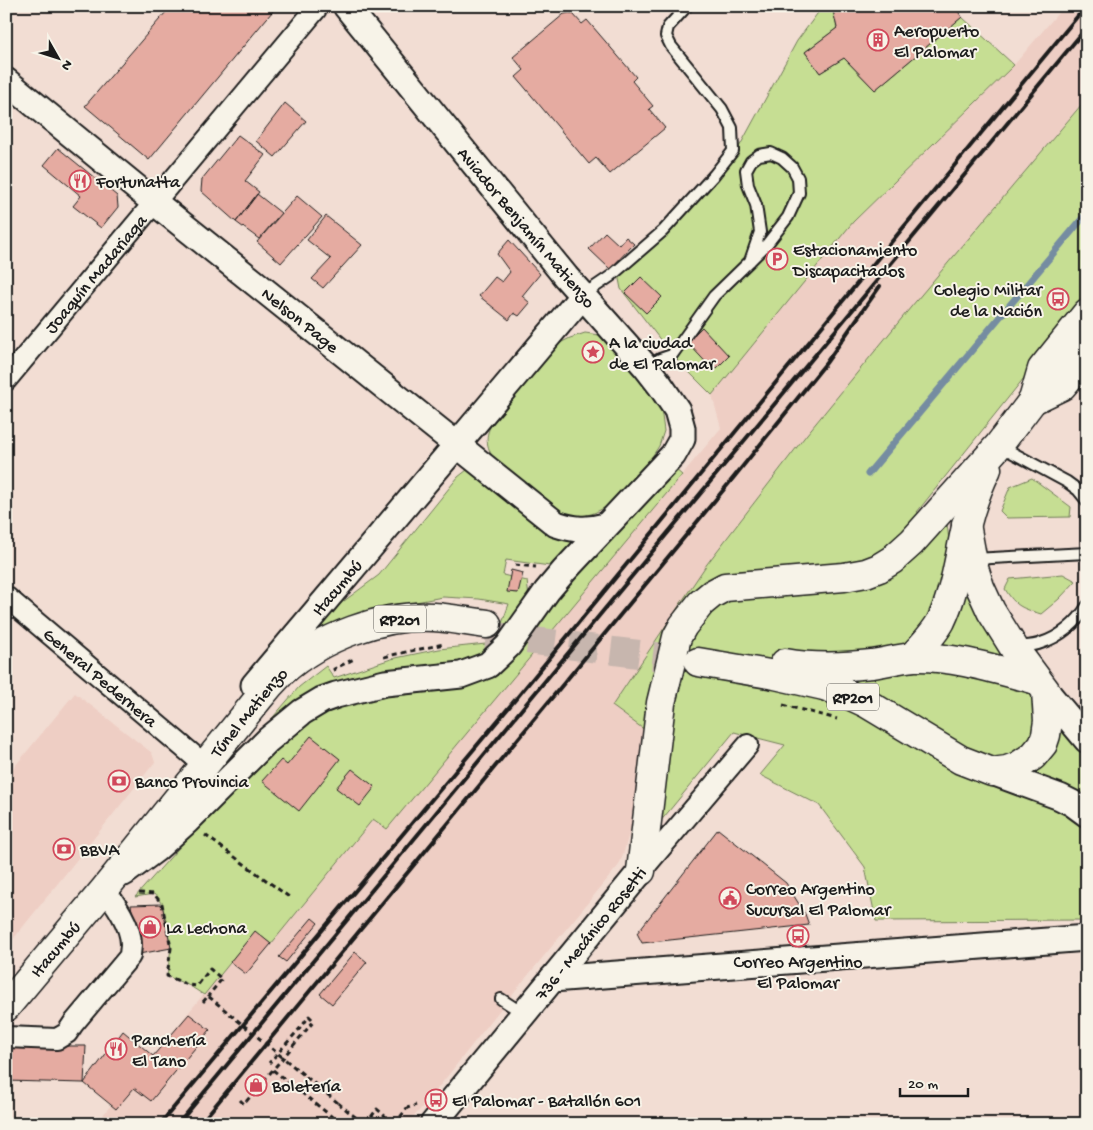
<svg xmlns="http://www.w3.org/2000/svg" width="1093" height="1130" font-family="'Gochi Hand',sans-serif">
	<rect width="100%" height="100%" fill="#f2ddd3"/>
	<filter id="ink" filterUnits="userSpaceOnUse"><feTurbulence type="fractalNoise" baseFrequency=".02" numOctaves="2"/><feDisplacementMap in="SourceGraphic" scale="10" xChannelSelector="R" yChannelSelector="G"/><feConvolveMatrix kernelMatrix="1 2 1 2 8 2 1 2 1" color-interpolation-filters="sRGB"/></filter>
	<g filter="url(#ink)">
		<path fill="#eecec4" d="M1064,6H1087V97L807,434L707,564L645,729L634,816L623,855L619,865L506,1002L427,1102L407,1124H96L111,1105L84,1083L123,1031L153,1056L230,962L246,974L374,818L387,828L721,428L712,395L853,222L1014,65Z
			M75,693L152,753L155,762L6,948V777Z"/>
		<path fill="#c6de93" stroke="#717d58" d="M823,6H832L837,28L805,52L820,73L844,58L875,90L962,17L1014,65L853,222L712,395L672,355L621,289L618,274L663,237L731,162L797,41Z
			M1087,98V299L917,512L947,524L951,557L1087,746V920L876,921L865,867L819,805L760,775L785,745L734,732L655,828L666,734L642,728L612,706L707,564L807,434L911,307Z
			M585,333L599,335L610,340L654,392L661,408L664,431L659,446L644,469L604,508L594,513L584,516H573L563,513L493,458C485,443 485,434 494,420L556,345L570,338Z
			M675,469L682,475L387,829L373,819L271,944L255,932L204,995L190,986L167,976L171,948L162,904L154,894L135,897L218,804L300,728L337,703L488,665L497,676L521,648L535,622L584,565L611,540L669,479Z
			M467,470L478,475L551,536L571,538L576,542L559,563L550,566L506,560L503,575L527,581L529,598L499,645L477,663L384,679L237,759L299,687L326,666L334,678L391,659L439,649L495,643L509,604L479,599L443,597L377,609L282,662L326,607L340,604L379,575L458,477Z
			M1032,478L1071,507L1070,517L1007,518L1000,511L1010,487Z
			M1063,574L1076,581L1059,599L1041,614C1022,608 1016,607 1005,589L1010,579Z"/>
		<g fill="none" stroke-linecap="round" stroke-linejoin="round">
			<path stroke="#748ca1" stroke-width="7" d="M868,474L1087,213"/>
		</g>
		<path fill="#e5aba1" stroke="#1c1c1c" d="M159,6H277L149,160L85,106L166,12Z
			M832,6H954L962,17L875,90L844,58L820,73L805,52L837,28Z
			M570,13L573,14L582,24L587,20L636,77L632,81L653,106L649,109L665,128L610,174L596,158L589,164L516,77L524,70L513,57L564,14Z
			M285,103L306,121L275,157L256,141Z
			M238,135L265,155L245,181L259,192L236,222L201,191L202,179Z
			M58,148L117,196L118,207L101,228L73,206L81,196L44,165Z
			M257,194L281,213L259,239L236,222Z
			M297,196L322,217L281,263L257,242Z
			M326,216L362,245L323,288L312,279L331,259L307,240Z
			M605,232L619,245L626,237L634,244L610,269L589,249Z
			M509,240L540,274L522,296L530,303L519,316L514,313L509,320L479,296L495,277L502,282L510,272L497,254Z
			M641,277L662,297L646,313L625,293Z
			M702,327L729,356L714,371L687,342Z
			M511,570L523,573L518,593L507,592Z
			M311,736L340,759L299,811L262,781L281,760L287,765Z
			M352,769L375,787L360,806L336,788Z
			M718,829L786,883L805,914L809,925L642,943L637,933Z
			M162,904L171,948L139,954L131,905Z
			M312,918L318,923L286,962L279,957Z
			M255,931L271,944L246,974L230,962Z
			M355,952L367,962L332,1004L320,994Z
			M189,1014L210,1030L151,1101L134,1088L116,1109L84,1083L123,1031L153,1056Z
			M6,1046H86L84,1083L6,1081Z"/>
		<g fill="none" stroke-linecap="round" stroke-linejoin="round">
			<path stroke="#c7b6ae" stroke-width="28" stroke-dasharray="28 14" stroke-linecap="butt" d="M486,635L695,661"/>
			<g stroke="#1c1c1c" stroke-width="14">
				<path id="service" d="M583,295L611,276L663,231L714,175L733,151L732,128L722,109L671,46L666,36L668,27L687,6
					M647,367L660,359L672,355L714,296L750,261L767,244L788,217L799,193L798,178L792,167L782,158L771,153L759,155L751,161L746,170L748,185L756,205L760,232L750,261
					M1000,446L1067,482L1078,490L1087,501
					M974,559L1087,553
					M1018,647C1025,646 1034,646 1041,643C1060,637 1077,623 1087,606
					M501,999L524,1014"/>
			</g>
			<g stroke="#1c1c1c" stroke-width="24">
				<g id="minor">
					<path id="s1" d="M6,380L316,9L317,6"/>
					<path id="s2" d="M6,597L194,756"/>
					<path d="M641,871L748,745"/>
					<path d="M6,1037L57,1039L67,1033L73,1024L130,956C130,952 131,948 131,944C131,926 115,902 104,890"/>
				</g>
			</g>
			<g stroke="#1c1c1c" stroke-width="29">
				<g id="tertiary">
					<path id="s3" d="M6,81L154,202L556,524C574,530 587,531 605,526"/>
					<path id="s4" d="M254,685L583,295"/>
					<path d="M1046,691L1087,740"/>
					<path d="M992,772L1060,797L1072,803L1087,814"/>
					<path d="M124,873L156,849L187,821L268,740L302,712L322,700L336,695L385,683L461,675L488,665L508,646L547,591L564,571L673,455L682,439V428L677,410L660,385L646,367L566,277L346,6"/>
					<path d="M552,979L1087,938"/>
					<path d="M433,1124L641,871"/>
				</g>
			</g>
			<g stroke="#1c1c1c" stroke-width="31">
				<g id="primary">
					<path d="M1033,400L1062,386L1087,356"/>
					<path d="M912,657C922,646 934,634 941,621C955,592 959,557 966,527C971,507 978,487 987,469"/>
					<path d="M698,662L775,675L824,686L847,694L866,703L961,760L992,772L1007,770L1018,766L1033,756L1043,744L1046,735L1048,721L1046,691L1014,648L991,611L980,587L974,568L966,524"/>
					<path d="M785,663C813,668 843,667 872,664C885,662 901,658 914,657C954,656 998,670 1037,680"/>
					<path d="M641,871L661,703L677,637L683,626L701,603L712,594L725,587L844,577L866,573L879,568L892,560L912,542L999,445L1033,400L1042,369L1087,313"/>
					<path id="s5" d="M6,1007L104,890L259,698C266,689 274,680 282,672C321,637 382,614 434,617C452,618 470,622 487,624"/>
				</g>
			</g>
			<path stroke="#1c1c1c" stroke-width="3" stroke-dasharray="5 4" stroke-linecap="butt" d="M515,565L536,567
				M384,657L392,655L444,644
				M335,671L334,669L356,658
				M783,705L837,719
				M205,835L289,897
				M139,893L154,894L162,904L171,948L167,976L188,985L197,986L210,969L222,979L208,996
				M273,1070L341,1124
				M240,1100L244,1104L314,1021L309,1016L303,1025L269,1063
				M338,1103L364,1124
				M366,1124L377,1109L394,1124
				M395,1124L407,1108L416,1105"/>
			<use href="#service" stroke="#f7f3e8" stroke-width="10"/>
			<use href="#minor" stroke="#f7f3e8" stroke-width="20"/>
			<use href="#tertiary" stroke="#f7f3e8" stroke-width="25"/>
			<use href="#primary" stroke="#f7f3e8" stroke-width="28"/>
			<path stroke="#1c1c1c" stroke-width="4" d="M160,1124L515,700L874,263L1086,6
				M178,1124L1087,27
				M200,1124L730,482L826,363L880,286"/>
			<path stroke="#1c1c1c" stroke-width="3" stroke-dasharray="5 4" stroke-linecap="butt" d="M203,1002L208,996L338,1103"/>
		</g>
	</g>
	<defs>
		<g id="building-ring" transform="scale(1.125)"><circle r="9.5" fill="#f7f3e8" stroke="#d1495b" stroke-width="1.5"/><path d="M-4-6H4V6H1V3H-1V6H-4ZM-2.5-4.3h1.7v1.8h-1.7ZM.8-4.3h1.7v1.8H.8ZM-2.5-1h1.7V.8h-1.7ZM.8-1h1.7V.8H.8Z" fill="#d1495b"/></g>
		<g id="restaurant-ring" transform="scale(1.125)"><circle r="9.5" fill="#f7f3e8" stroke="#d1495b" stroke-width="1.5"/><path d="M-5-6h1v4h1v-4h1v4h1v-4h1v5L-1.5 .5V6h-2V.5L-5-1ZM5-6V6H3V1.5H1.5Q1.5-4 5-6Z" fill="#d1495b"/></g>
		<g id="parking-ring" transform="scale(1.125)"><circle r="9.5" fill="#f7f3e8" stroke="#d1495b" stroke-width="1.5"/><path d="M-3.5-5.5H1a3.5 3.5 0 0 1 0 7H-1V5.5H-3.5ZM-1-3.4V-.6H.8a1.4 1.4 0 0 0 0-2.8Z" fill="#d1495b"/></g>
		<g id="bus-ring" transform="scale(1.125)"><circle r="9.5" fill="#f7f3e8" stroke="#d1495b" stroke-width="1.5"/><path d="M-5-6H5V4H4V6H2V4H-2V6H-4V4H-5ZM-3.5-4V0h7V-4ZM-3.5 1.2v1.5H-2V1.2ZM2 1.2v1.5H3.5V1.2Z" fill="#d1495b"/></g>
		<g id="sight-ring" transform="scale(1.125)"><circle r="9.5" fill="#f7f3e8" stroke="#d1495b" stroke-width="1.5"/><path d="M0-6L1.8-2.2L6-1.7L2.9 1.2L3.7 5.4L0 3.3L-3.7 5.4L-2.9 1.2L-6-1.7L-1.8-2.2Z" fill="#d1495b"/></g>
		<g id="bank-ring" transform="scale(1.125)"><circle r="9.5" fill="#f7f3e8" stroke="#d1495b" stroke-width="1.5"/><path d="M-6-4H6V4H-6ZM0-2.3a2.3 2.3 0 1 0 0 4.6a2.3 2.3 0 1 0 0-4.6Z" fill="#d1495b"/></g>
		<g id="civic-ring" transform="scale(1.125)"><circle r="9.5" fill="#f7f3e8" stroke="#d1495b" stroke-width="1.5"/><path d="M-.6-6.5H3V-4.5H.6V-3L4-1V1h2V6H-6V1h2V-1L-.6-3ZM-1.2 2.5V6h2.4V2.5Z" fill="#d1495b"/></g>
		<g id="shop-ring" transform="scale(1.125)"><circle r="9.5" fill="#f7f3e8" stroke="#d1495b" stroke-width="1.5"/><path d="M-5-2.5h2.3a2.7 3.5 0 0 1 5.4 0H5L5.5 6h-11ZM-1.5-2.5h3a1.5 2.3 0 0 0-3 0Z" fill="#d1495b"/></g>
	</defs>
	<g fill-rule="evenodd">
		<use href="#building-ring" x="878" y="40"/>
		<use href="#restaurant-ring" x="80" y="181"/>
		<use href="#parking-ring" x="777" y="259"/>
		<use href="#bus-ring" x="1058" y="299"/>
		<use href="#sight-ring" x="593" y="352"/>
		<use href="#bank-ring" x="119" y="781"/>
		<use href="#bank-ring" x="64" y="849"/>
		<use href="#civic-ring" x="730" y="898"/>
		<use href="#shop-ring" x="150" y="927"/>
		<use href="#bus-ring" x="798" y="936"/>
		<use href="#restaurant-ring" x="116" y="1049"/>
		<use href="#shop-ring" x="256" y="1085"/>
		<use href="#bus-ring" x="436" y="1100"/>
	</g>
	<g text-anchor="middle" stroke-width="4" stroke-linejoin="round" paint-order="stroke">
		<g fill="#f7f3e8" stroke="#5e5c59" stroke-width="1">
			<rect x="374" y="605.5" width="52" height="27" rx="4"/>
			<rect x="827" y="683.5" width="52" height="27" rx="4"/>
		</g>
		<g font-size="16" font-weight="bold" fill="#1c1c1c">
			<text x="400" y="625">RP201</text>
			<text x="853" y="703">RP201</text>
		</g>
		<g font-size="18" fill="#1c1c1c" stroke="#f7f3e8" text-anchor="start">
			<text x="894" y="36">Aeropuerto<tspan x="894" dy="21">El Palomar</tspan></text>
			<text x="96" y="187">Fortunatta</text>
			<text x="793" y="255">Estacionamiento<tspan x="793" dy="21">Discapacitados</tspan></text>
			<text x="1042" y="295" text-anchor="end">Colegio Militar<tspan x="1042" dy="21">de la Nación</tspan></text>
			<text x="609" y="348">A la ciudad<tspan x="609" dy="21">de El Palomar</tspan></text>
			<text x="135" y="787">Banco Provincia</text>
			<text x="80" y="855">BBVA</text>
			<text x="746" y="894">Correo Argentino<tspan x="746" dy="21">Sucursal El Palomar</tspan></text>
			<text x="166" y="933">La Lechona</text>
			<text x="798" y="967" text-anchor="middle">Correo Argentino<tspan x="798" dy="21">El Palomar</tspan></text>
			<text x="132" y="1045">Panchería<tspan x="132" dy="21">El Tano</tspan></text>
			<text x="272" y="1091">Boletería</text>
			<text x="452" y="1106">El Palomar - Batallón 601</text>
		</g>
		<g font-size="18" fill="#1c1c1c" stroke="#f7f3e8">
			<text transform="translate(527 227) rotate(50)" y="6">Aviador Benjamín Matienzo</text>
			<text dy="6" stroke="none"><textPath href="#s1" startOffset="139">Joaquín Madariaga</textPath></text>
			<text dy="6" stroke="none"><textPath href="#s3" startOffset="379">Nelson Page</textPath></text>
			<text dy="6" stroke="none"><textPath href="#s4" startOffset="128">Itacumbú</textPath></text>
			<text dy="6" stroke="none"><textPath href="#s2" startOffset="124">General Pedernera</textPath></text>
			<text dy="6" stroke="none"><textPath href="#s5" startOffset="382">Túnel Matienzo</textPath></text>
			<text transform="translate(590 933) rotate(-51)" y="6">736 - Mecánico Rosetti</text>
			<text dy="6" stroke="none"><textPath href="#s5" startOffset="76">Itacumbú</textPath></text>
		</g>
	</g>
	<rect width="1093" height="1130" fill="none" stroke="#f7f3e8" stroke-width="25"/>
	<rect x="12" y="12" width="1068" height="1105" fill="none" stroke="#1c1c1c" stroke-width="2" filter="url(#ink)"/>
	<g transform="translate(58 58) rotate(129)" stroke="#f7f3e8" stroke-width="4" paint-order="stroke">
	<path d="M0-4L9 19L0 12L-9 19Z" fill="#1c1c1c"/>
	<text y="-8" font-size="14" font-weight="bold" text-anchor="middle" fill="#1c1c1c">N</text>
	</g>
	<path d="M900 1088v8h68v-8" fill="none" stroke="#1c1c1c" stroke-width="2.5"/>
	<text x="908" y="1088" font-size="15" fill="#1c1c1c" stroke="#f7f3e8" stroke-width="4" paint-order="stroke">20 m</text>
</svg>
